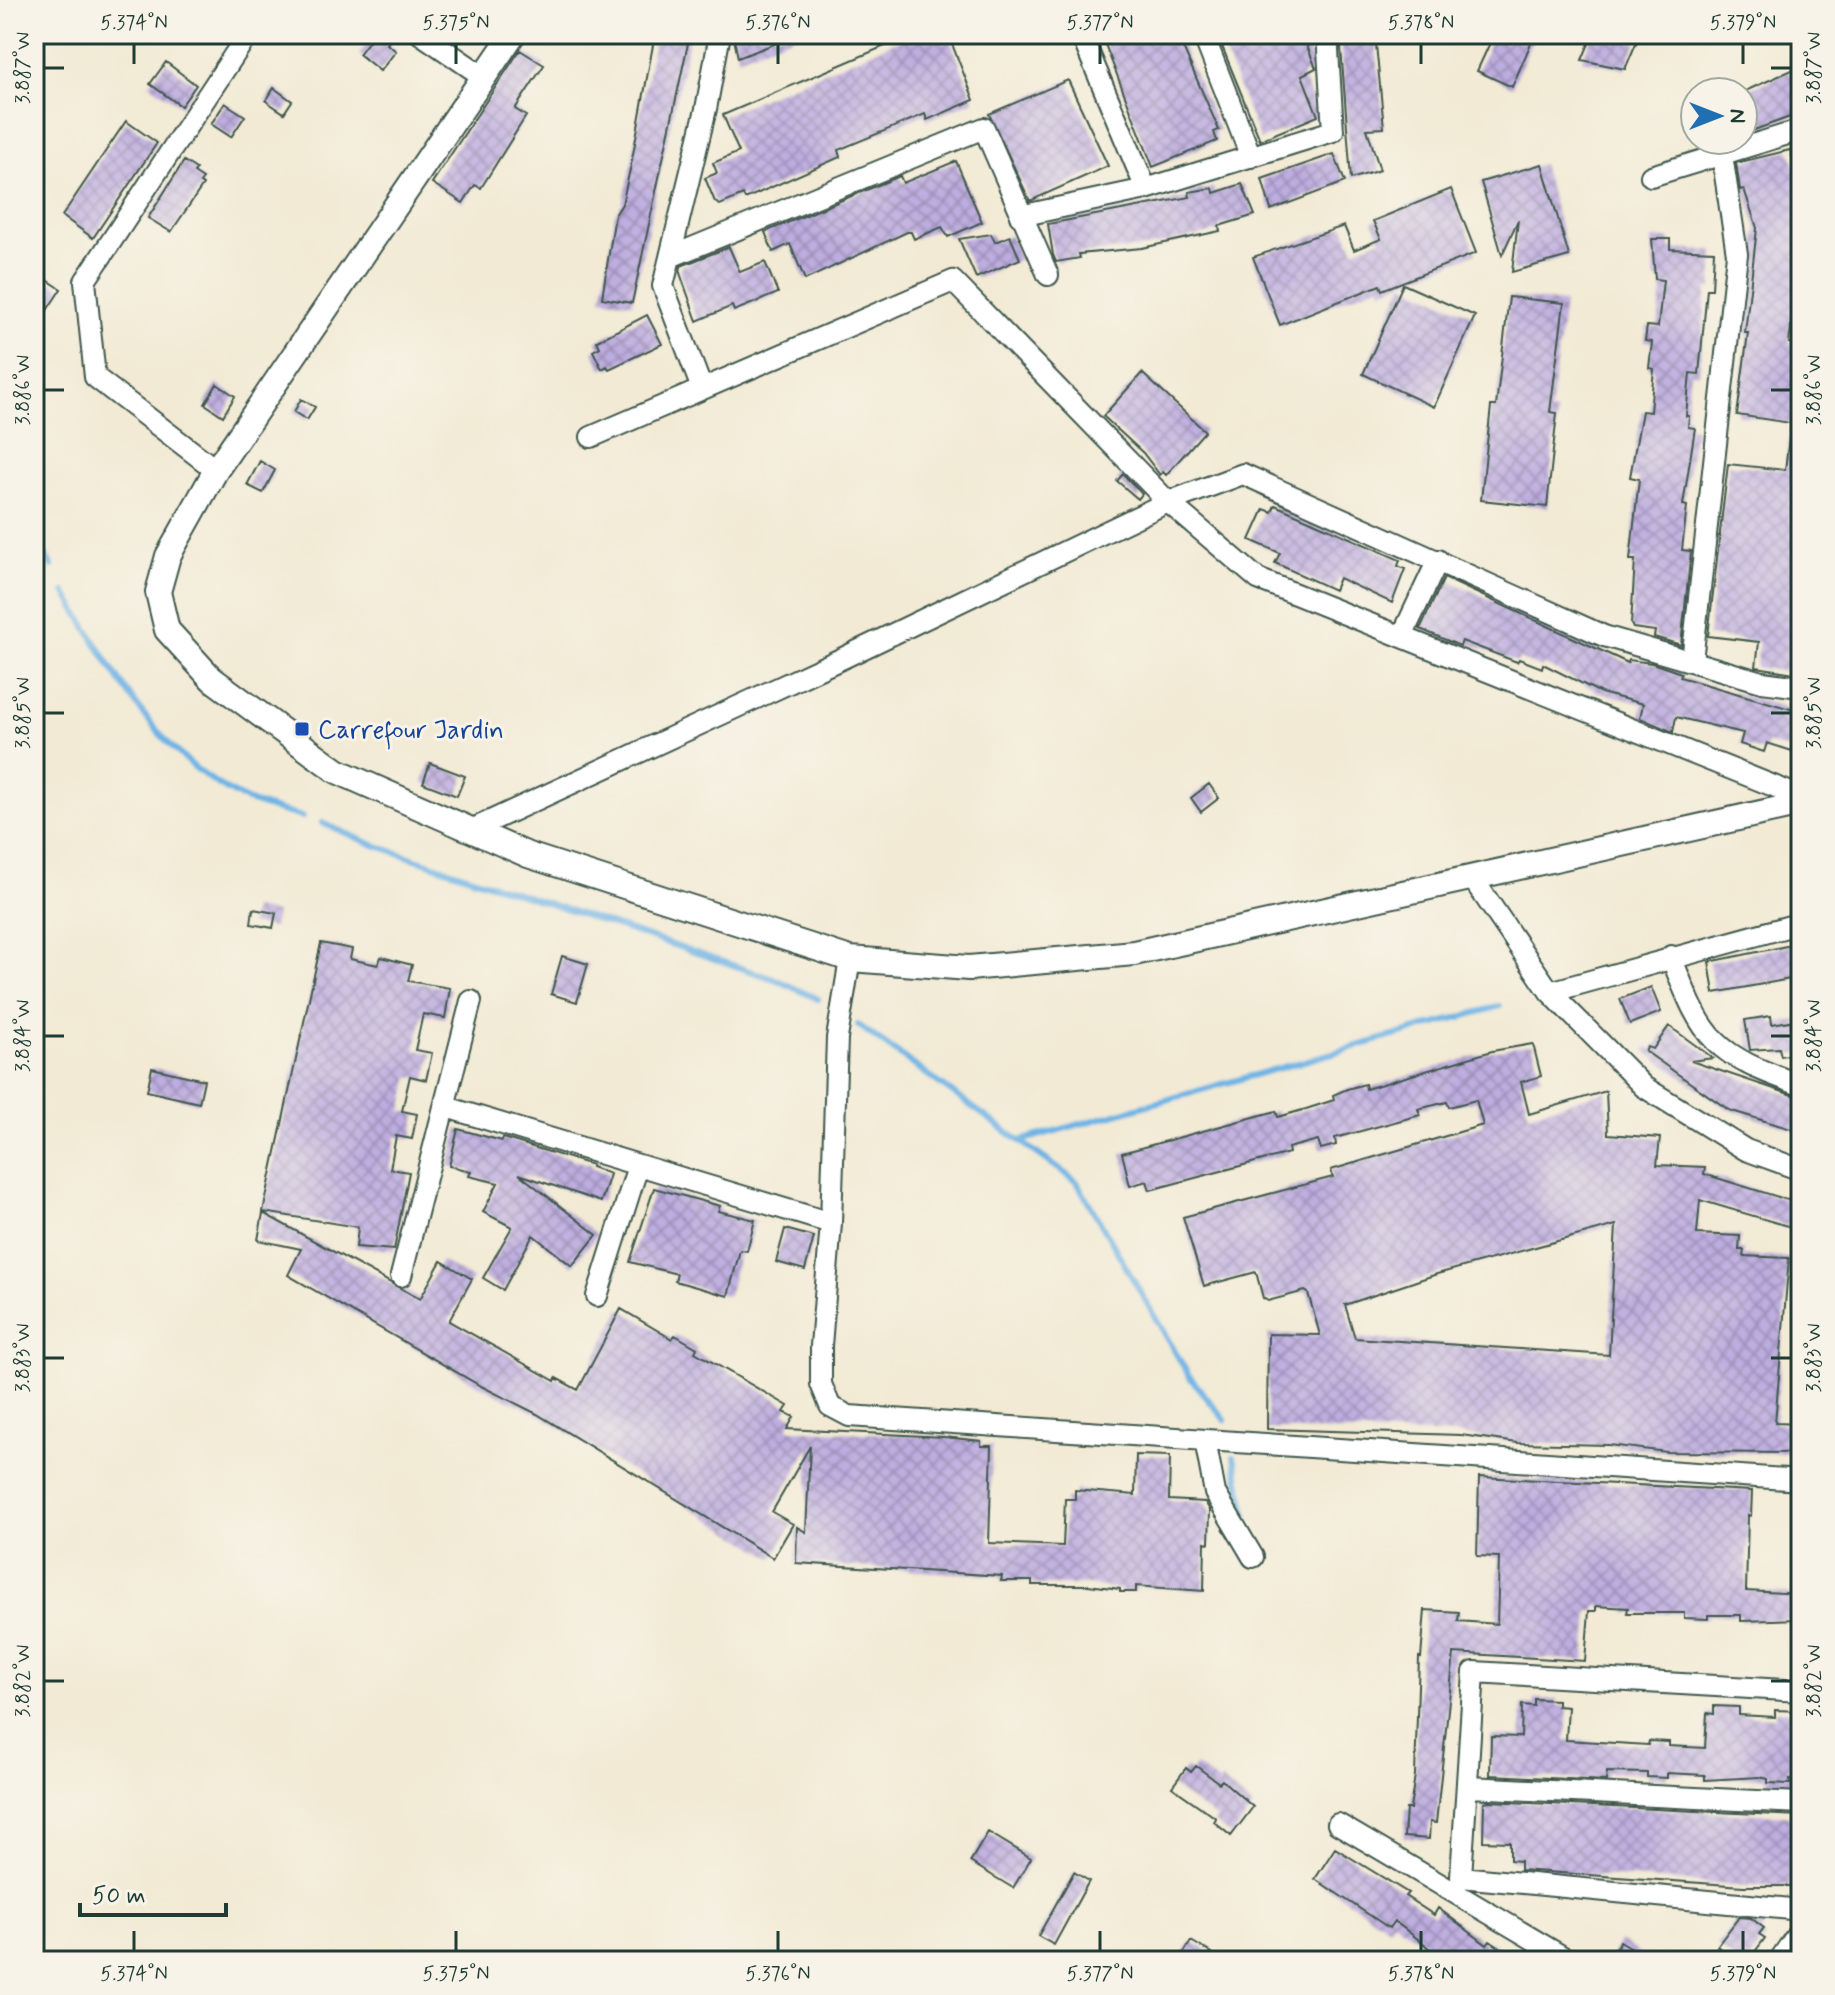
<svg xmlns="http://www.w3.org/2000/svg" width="1835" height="1995" font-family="Mynerve,sans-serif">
	<defs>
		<pattern id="building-cross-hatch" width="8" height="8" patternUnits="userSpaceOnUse" patternTransform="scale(2)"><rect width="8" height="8" fill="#beade0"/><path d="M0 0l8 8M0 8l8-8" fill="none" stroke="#9a8eb6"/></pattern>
	</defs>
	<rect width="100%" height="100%" fill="#f7f3e8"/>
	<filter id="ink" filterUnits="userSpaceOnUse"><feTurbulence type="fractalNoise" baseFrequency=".0125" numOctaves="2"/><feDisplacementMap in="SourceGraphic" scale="16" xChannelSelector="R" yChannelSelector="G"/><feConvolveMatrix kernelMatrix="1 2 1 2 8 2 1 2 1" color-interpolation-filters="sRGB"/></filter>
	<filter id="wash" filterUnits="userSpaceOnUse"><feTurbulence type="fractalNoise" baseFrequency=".006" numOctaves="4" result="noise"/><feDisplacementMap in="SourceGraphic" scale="32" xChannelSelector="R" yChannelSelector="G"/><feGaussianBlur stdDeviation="1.8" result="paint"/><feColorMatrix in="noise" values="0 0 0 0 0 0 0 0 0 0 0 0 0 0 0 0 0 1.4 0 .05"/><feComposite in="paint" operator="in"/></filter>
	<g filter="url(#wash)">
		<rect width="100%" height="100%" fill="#f2ead4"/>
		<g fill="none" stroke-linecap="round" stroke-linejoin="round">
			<path stroke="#6fb4e5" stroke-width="6" d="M34,537L52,566
				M65,592C114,671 159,762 249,801C266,808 285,812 302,817
				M322,823L374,845L777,980L818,999
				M858,1025L1077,1182L1189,1376L1225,1420
				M1020,1141L1500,1006
				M1234,1457L1251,1538"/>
		</g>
		<g id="blocks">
			<path fill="url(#building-cross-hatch)" fill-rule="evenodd" d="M374,34H394L387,44L396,51L380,71L359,54Z
				M655,34H690L632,303L602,298L615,215L622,204L631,165Z
				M733,34H797V35L738,58Z
				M913,34H948L974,100L927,120L925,114L838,150L840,157L745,199L743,195L720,205L715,202L705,178L717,173L713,163L739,152L723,115Z
				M1101,34H1177L1219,130L1214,132L1217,141L1153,167Z
				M1217,34H1302L1316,68L1302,75L1318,116L1260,140Z
				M1340,34H1375L1384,128L1367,129L1380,170L1351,179Z
				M1494,34H1535L1512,87L1477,71Z
				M1593,34H1640L1625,69L1582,60Z
				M520,50L544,65L515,109L526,116L481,188L475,185L463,203L432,183Z
				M166,62L196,85L181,106L150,84Z
				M1801,66V113L1743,134V92Z
				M1068,80L1108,166L1030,201L989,114Z
				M274,88L292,101L284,113L266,101Z
				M225,103L245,116L231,137L211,124Z
				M126,121L157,143L93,238L62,216Z
				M1790,150L1801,183V288L1796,287L1789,343L1801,344V674L1756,667L1759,642L1708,636L1728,464L1785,470L1791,423L1737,415L1748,333H1745L1757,228L1744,189L1740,190L1736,163Z
				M1334,154L1345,182L1271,210L1262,179Z
				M184,161L196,169L194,173L203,179L200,183L203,185L171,232L148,218Z
				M956,161L982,222L948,237L942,227L914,239L911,232H907L805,280L790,244L773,252L765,232L900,176L903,183Z
				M1542,164L1569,256L1512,272L1518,220L1502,255L1481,182Z
				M1242,184L1255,215L1219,226L1220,231L1142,248L1079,254L1080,258L1056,262L1053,255L1048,224L1190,197L1189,192L1213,188L1214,193Z
				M1451,189L1476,253L1382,290L1380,285L1280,325L1253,257L1344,226L1354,250L1381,239L1373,221Z
				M991,234L995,242L1010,236L1020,259L976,278L959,239Z
				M1652,239H1670V249L1714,251L1712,289H1707L1699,374L1690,373L1686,416H1689L1688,427L1695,428L1683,505L1687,506L1682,550L1691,551L1681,645L1654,637L1655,631L1633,628L1631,624L1635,560H1630L1639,479L1630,477L1642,411L1650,412L1654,369L1649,368L1652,342L1645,341L1647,326L1658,327L1663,280L1655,279Z
				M729,247L740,272L765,262L778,293L734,311L732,306L697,321L680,273L681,266Z
				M34,271L61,289L34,330Z
				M1403,284L1475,316L1434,407L1363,374Z
				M1509,297L1564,303L1550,412L1557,413L1547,507L1481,500L1491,406H1496Z
				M647,315L662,344L609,369L607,366L602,369L593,351L600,347L597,341Z
				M1142,373L1205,431L1166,475L1163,472L1160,475L1143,453L1103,416Z
				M217,384L235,396L223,416L205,404Z
				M301,399L315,407L307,420L294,412Z
				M260,461L275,470L263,493L247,485Z
				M1123,474L1142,494L1138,499L1117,481Z
				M1275,505L1400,560L1398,566L1405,569L1392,603L1339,578L1334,590L1275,563L1280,553L1250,540L1264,509L1272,512Z
				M1444,578L1628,663L1629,660L1652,663L1681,673L1680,677L1801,712L1792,751L1767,743L1764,752L1740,744L1743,733L1676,717L1673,732L1640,718L1643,704L1601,693L1543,664L1542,668L1519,659L1517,662L1462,641L1460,646L1420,629Z
				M430,763L465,776L457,796L423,783Z
				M1209,784L1219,798L1201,812L1191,798Z
				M253,909L276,913L273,928L251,924Z
				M321,943L352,949L350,959L378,965L381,957L412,965L408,981L450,988L445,1018L423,1014L415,1050L432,1053L426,1080L410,1076L402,1111L417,1114L412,1139L396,1136L390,1169L409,1172L394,1250L356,1247L358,1227L263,1212Z
				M1801,943V977L1714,993L1709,962Z
				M562,956L588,964L577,1002L551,994Z
				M1651,987L1661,1012L1630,1024L1620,999Z
				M1771,1016L1772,1024L1801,1019V1053L1781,1056L1779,1048L1750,1050L1745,1020Z
				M1669,1026L1713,1058L1691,1061L1801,1098V1132L1729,1110L1645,1051L1647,1047L1653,1049Z
				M1533,1044L1541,1076L1521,1082L1529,1114L1606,1091L1608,1134L1660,1138L1657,1165L1705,1167L1704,1174L1801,1204V1230L1700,1200L1697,1234L1740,1236L1739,1250H1744L1743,1256L1789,1258L1775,1423L1801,1424V1453L1667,1452L1609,1445L1518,1443L1461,1435L1267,1429L1268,1334L1320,1335L1308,1293L1305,1291L1268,1301L1263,1298L1256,1272L1204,1286L1183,1217L1333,1177L1331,1170L1483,1125L1476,1100L1449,1107L1447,1102L1418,1109L1420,1115L1335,1138L1336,1145L1321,1149L1318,1140L1288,1148L1289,1153L1150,1190L1147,1181L1130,1186L1122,1153L1276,1111L1278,1117L1306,1109L1334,1100L1333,1095L1347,1089L1365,1084L1366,1089L1492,1051ZM1616,1225L1609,1355L1355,1338L1345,1305L1437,1274Z
				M152,1068L204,1080L199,1103L147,1091Z
				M458,1129L502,1141L503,1138L592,1165L591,1167L610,1174L601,1202L519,1174L597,1235L572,1266L533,1235L503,1290L483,1278L512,1227L483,1212L498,1183L469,1176L471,1171L449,1166Z
				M654,1188L720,1206L718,1211L755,1220L747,1251L740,1250L728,1296L675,1281L677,1274L630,1262Z
				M263,1213L420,1299L441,1261L472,1279L449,1321L555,1381L556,1378L578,1390L621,1309L672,1339L675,1335L697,1348L695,1352L788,1406L784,1412L794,1417L787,1429L944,1437L981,1441V1446H992L989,1543L1063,1546L1065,1499H1075V1490L1135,1495L1136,1455L1170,1456L1169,1500L1205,1502L1210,1510L1209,1543L1205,1542L1204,1591L1136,1586V1592H1120V1589L1088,1585H1032V1581H1001L1002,1576L796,1563L797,1527L806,1532L810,1446L772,1512L793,1524L773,1558L537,1414L479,1385L288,1275L301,1249L258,1240Z
				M785,1229L814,1237L805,1270L776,1262Z
				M1479,1477L1752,1491L1751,1516L1748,1515L1746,1591L1801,1594V1619L1741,1621V1615H1708V1619L1684,1618V1613H1627L1628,1608L1596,1606V1611H1589L1585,1661L1454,1653L1436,1823L1430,1822L1429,1839L1404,1837L1406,1809H1410L1415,1775L1419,1657L1421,1658L1425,1610L1459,1612L1458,1621L1497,1624L1499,1557L1477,1556Z
				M1534,1699L1557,1700V1706L1568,1707L1566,1740L1648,1745L1649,1741L1669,1742V1746L1705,1748L1707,1713L1714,1714V1706L1739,1707V1715L1775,1717V1710L1800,1711L1801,1780L1790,1779V1784L1768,1783V1779L1760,1777L1705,1780V1775L1667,1773V1778L1647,1777V1773L1607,1772L1606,1781L1490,1775L1491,1736L1521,1737L1522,1705L1534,1706Z
				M1196,1766L1219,1783L1222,1780L1253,1807L1231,1836L1214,1822L1216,1818L1172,1787L1186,1768L1191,1772Z
				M1489,1801L1801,1816V1874H1794V1886H1743L1520,1870V1861L1510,1860V1842L1483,1841L1484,1802Z
				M988,1832L1031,1858L1013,1888L970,1862Z
				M1335,1848L1408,1893L1405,1896L1434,1915L1438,1908L1487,1945L1490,1941L1520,1961H1447L1394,1921L1389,1928L1315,1879Z
				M1074,1872L1089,1881L1054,1945L1038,1936Z
				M1739,1917L1751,1918L1764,1928L1759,1934L1765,1938L1748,1961H1736L1717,1946Z
				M1191,1941L1225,1961H1179Z
				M1620,1941L1654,1961H1609Z"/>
		</g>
	</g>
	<g filter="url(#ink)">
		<use href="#blocks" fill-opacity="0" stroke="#3f574c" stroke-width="2"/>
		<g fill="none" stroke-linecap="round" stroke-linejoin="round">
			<g stroke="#3f574c" stroke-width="24">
				<path id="minor" d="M421,34L484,77
					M1081,34L1146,189
					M1203,34L1251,157
					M1651,176L1801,130
					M1020,216L1146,189L1333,131L1327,34
					M670,257L984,128L1048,275
					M702,389L663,286L706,109L720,34
					M591,437L953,281L1168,502L1258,579L1801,797
					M216,470L95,377L85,281L248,34
					M1403,634L1438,560
					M1692,661L1737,254L1722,155
					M471,830L843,658L1168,502L1243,474L1604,636L1762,682L1801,687
					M1473,879L1550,992L1644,1087L1746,1150L1801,1170
					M1671,956C1703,1041 1714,1055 1801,1085
					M850,959L837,1038L831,1223L821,1346V1384L830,1406L849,1416L1801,1480
					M1550,992L1801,923
					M446,1107L831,1223
					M401,1276L471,1001
					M597,1296L638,1166
					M1205,1440L1215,1493L1253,1557
					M1801,1691L1474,1672L1461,1877L1801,1910
					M1469,1787L1801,1803
					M1338,1824L1570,1961
					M1779,1961L1801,1929"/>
			</g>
			<g stroke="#3f574c" stroke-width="28">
				<path id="tertiary" d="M513,34L216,470L168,556L158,592L167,630L212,679L337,771L528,855L850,959L969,968L1134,953L1801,804"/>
			</g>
			<use href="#minor" stroke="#fff" stroke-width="20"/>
			<use href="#tertiary" stroke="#fff" stroke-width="24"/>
		</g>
	</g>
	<path fill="none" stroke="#1f3d34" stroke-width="3" d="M134,44V64M456,44V64M778,44V64M1100,44V64M1421,44V64M1743,44V64M44,68H64M1771,68H1791M44,390H64M1771,390H1791M44,713H64M1771,713H1791M44,1036H64M1771,1036H1791M44,1358H64M1771,1358H1791M44,1681H64M1771,1681H1791M134,1931V1951M456,1931V1951M778,1931V1951M1100,1931V1951M1421,1931V1951M1743,1931V1951"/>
	<rect fill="#1a4fb4" stroke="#f7f3e8" stroke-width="3" x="294" y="721" width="16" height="16" rx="4"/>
	<g text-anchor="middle" stroke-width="6" stroke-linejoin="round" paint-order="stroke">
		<g font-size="26" fill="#164399" stroke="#f7f3e8" text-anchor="start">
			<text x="318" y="738">Carrefour Jardin</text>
		</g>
	</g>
	<rect width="1835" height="1995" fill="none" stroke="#f7f3e8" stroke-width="88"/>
	<g transform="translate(1719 116) rotate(90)"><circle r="38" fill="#f7f3e8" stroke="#a1aaa0" stroke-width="2"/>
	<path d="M0-6L14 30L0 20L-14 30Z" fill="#1f6fb2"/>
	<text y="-12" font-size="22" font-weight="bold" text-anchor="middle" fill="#1f3d34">N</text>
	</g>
	<path d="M80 1903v12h146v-12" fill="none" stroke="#1f3d34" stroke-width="4"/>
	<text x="92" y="1903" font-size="24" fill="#1f3d34" stroke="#f7f3e8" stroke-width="6" paint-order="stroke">50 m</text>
	<rect x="44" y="44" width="1747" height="1907" fill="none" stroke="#1f3d34" stroke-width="3"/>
	<g font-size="20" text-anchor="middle" fill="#1f3d34">
		<text x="134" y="29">5.374°N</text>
		<text x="456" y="29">5.375°N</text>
		<text x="778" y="29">5.376°N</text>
		<text x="1100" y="29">5.377°N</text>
		<text x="1421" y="29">5.378°N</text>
		<text x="1743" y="29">5.379°N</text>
		<text transform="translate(1813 68) rotate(-90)" y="7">3.887°W</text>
		<text transform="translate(22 68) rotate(-90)" y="7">3.887°W</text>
		<text transform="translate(1813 390) rotate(-90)" y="7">3.886°W</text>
		<text transform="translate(22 390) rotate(-90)" y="7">3.886°W</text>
		<text transform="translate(1813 713) rotate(-90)" y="7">3.885°W</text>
		<text transform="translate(22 713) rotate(-90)" y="7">3.885°W</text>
		<text transform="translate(1813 1036) rotate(-90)" y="7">3.884°W</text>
		<text transform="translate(22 1036) rotate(-90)" y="7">3.884°W</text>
		<text transform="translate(1813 1358) rotate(-90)" y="7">3.883°W</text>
		<text transform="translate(22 1358) rotate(-90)" y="7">3.883°W</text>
		<text transform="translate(1813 1681) rotate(-90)" y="7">3.882°W</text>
		<text transform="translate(22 1681) rotate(-90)" y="7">3.882°W</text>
		<text x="134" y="1980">5.374°N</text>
		<text x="456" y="1980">5.375°N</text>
		<text x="778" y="1980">5.376°N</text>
		<text x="1100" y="1980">5.377°N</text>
		<text x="1421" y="1980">5.378°N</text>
		<text x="1743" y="1980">5.379°N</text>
	</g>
</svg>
